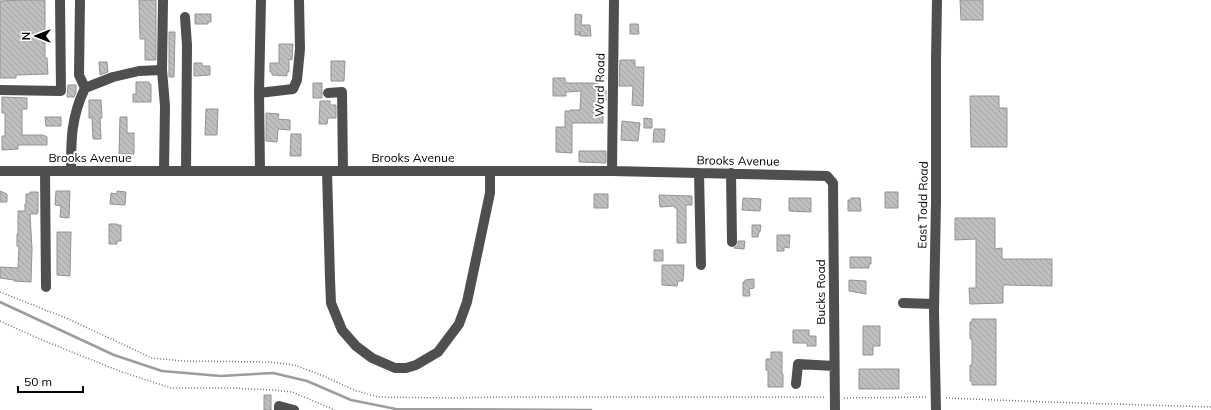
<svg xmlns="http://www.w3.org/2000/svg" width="1211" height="410" font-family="Mulish,sans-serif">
	<defs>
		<pattern id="building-back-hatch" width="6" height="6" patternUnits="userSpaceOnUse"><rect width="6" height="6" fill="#bfbfbf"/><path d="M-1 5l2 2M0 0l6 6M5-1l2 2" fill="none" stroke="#a2a2a2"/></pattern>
	</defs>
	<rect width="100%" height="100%" fill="#fff"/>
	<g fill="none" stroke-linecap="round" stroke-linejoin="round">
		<path stroke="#9d9d9d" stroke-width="2.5" d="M0,302L114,355L162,371L221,376L273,373L307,381L351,400L396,409L591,410"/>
	</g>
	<path fill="url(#building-back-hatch)" stroke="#939393" d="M23,0H45V58H47L48,74L16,75V78H0V1Z
		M139,0H156V60H145V39H140Z
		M960,0H983V20H961Z
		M195,14H211V22H208V24H195Z
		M575,14L582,15L581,25H590L591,36H580V31L579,35H575Z
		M630,24H638L639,34H630Z
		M169,32H175L174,77H169Z
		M279,44H293L292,60L289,59V72H287V76L272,75V72H270V63H279Z
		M620,60H635V67H644L643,106L632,105L633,86H619Z
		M331,61H345L344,81H331Z
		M99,62H107L108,72L100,75Z
		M194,63H202V66H210V75L194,76Z
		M553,78H565V82H566V83H598V90H606V101H603V123H572V153L556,152V127H565V111H570V110H580L581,91L566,92V96H553Z
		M136,82H149V84H151V102H133V94H136Z
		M313,83H322V98H313Z
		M68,85H76V92L74,97H67Z
		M970,96H999V108H1007V147H971Z
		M2,97L27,98V109H22V135H43L47,137V145H18V149L2,150V136H5V113H2Z
		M89,100H101L102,118H100L101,139H93L92,118H89Z
		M320,101H330V105H336V118H328L327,124H319Z
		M206,109H218L217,135H205Z
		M266,113L279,114L278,119L290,120V130L278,129L277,142L266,141Z
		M45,117H61V126H46Z
		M120,117H127V133H134V154H119Z
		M644,118L652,119V128H644Z
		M622,121L640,123L638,141L621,140Z
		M654,129H665L664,142H653Z
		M291,134H301V156H290Z
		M579,151H606V163L579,162Z
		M0,191L7,194V202H0Z
		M56,191H70L69,218L60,217L61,206L55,205Z
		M117,191L126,192L125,205L110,204L111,193L117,194Z
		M30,192H38V212L37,214H30L32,249L31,282L14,281V280L0,278V267L18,268L19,246H17V234H18V211H25V204H26V194H30Z
		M885,192H898V208H885Z
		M594,194H608V208H594Z
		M659,195L692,196V205H686V243H677V208H675V206L660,207Z
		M743,198L761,199L760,211L742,210Z
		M789,198H811V212L789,211Z
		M851,198H860L861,211H848V200H851Z
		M955,218H995V249L1002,248V259H1052V286L1003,285V303L970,304L969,288H976V239L955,240Z
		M109,224H117V225H121V241H117V244H109Z
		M752,225H761L760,232H759L758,237H752Z
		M57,232H71L70,276L57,275Z
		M777,235H790L789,248L784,247V251H777Z
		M738,241H745L744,249L734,248L738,245Z
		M654,250H663V261H654Z
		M850,257H871V264H869V268H850Z
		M662,265H684L683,281H678L677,286L662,285Z
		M754,279V288L749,289L750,296H743V282H745V280Z
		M849,280L866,281V294L849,291Z
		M972,319H996V385H972V381H970V365H972V339H970V322H972Z
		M863,326H880V346H873V355H863Z
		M793,330H809V336H816V346H807V343H793Z
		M771,352H782V374H783V387H768V370H766V359H771Z
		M859,369H899V389H859Z
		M264,395H271V410H264Z"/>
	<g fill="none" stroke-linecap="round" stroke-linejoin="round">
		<path stroke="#717171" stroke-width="1.5" stroke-dasharray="1 2" stroke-linecap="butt" d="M0,292L66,318L152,358L183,361L270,362L294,365L319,374L354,390L378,397L454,398L502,397H826
			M0,321L42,340L122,372L171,388H229L274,390L292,392L335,410
			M844,398L926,397
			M946,398L1047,402L1211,407"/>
		<path stroke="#4f4f4f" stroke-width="10" d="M80,0L79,75L85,88L113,77L139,71L162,70
			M163,0L162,70L165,106L164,171
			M185,17L187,45L186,171
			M0,90L61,91L60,0
			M259,93L293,89L297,80L300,49L299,0
			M328,93L342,92L343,171
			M0,171H612L827,176L833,183L835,410
			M45,171L46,287
			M71,171C71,140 71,117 85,88
			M260,171L259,93L261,0
			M327,171L330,279L331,303L342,330L356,346L372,358L395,368H406L416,365L438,352L459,324L467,302L490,193V171
			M612,171L614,0
			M699,173L701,265
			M731,173L732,242
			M903,303L934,304
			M796,384L798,364L834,366
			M279,410V406L294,410
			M936,410L934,311L936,201V60L937,0"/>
	</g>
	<g text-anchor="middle" stroke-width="4" stroke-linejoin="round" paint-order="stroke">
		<g font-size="12" fill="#000" stroke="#fff">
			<text transform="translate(600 85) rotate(-89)" y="4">Ward Road</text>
			<text x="90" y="162">Brooks Avenue</text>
			<text x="413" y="162">Brooks Avenue</text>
			<text transform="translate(738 161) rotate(1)" y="4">Brooks Avenue</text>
			<text transform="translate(923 205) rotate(-89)" y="4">East Todd Road</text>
			<text transform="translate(821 292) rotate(-90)" y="4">Bucks Road</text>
		</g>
	</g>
	<g transform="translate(36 36) rotate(270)" stroke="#ffffff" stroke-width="3" paint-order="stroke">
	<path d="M0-3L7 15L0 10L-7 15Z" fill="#000000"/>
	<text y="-6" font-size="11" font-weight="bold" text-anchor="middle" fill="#000000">N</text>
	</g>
	<path d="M18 386v6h65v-6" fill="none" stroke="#000000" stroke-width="2"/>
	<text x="24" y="386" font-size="12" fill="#000000" stroke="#ffffff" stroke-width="3" paint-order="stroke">50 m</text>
</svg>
